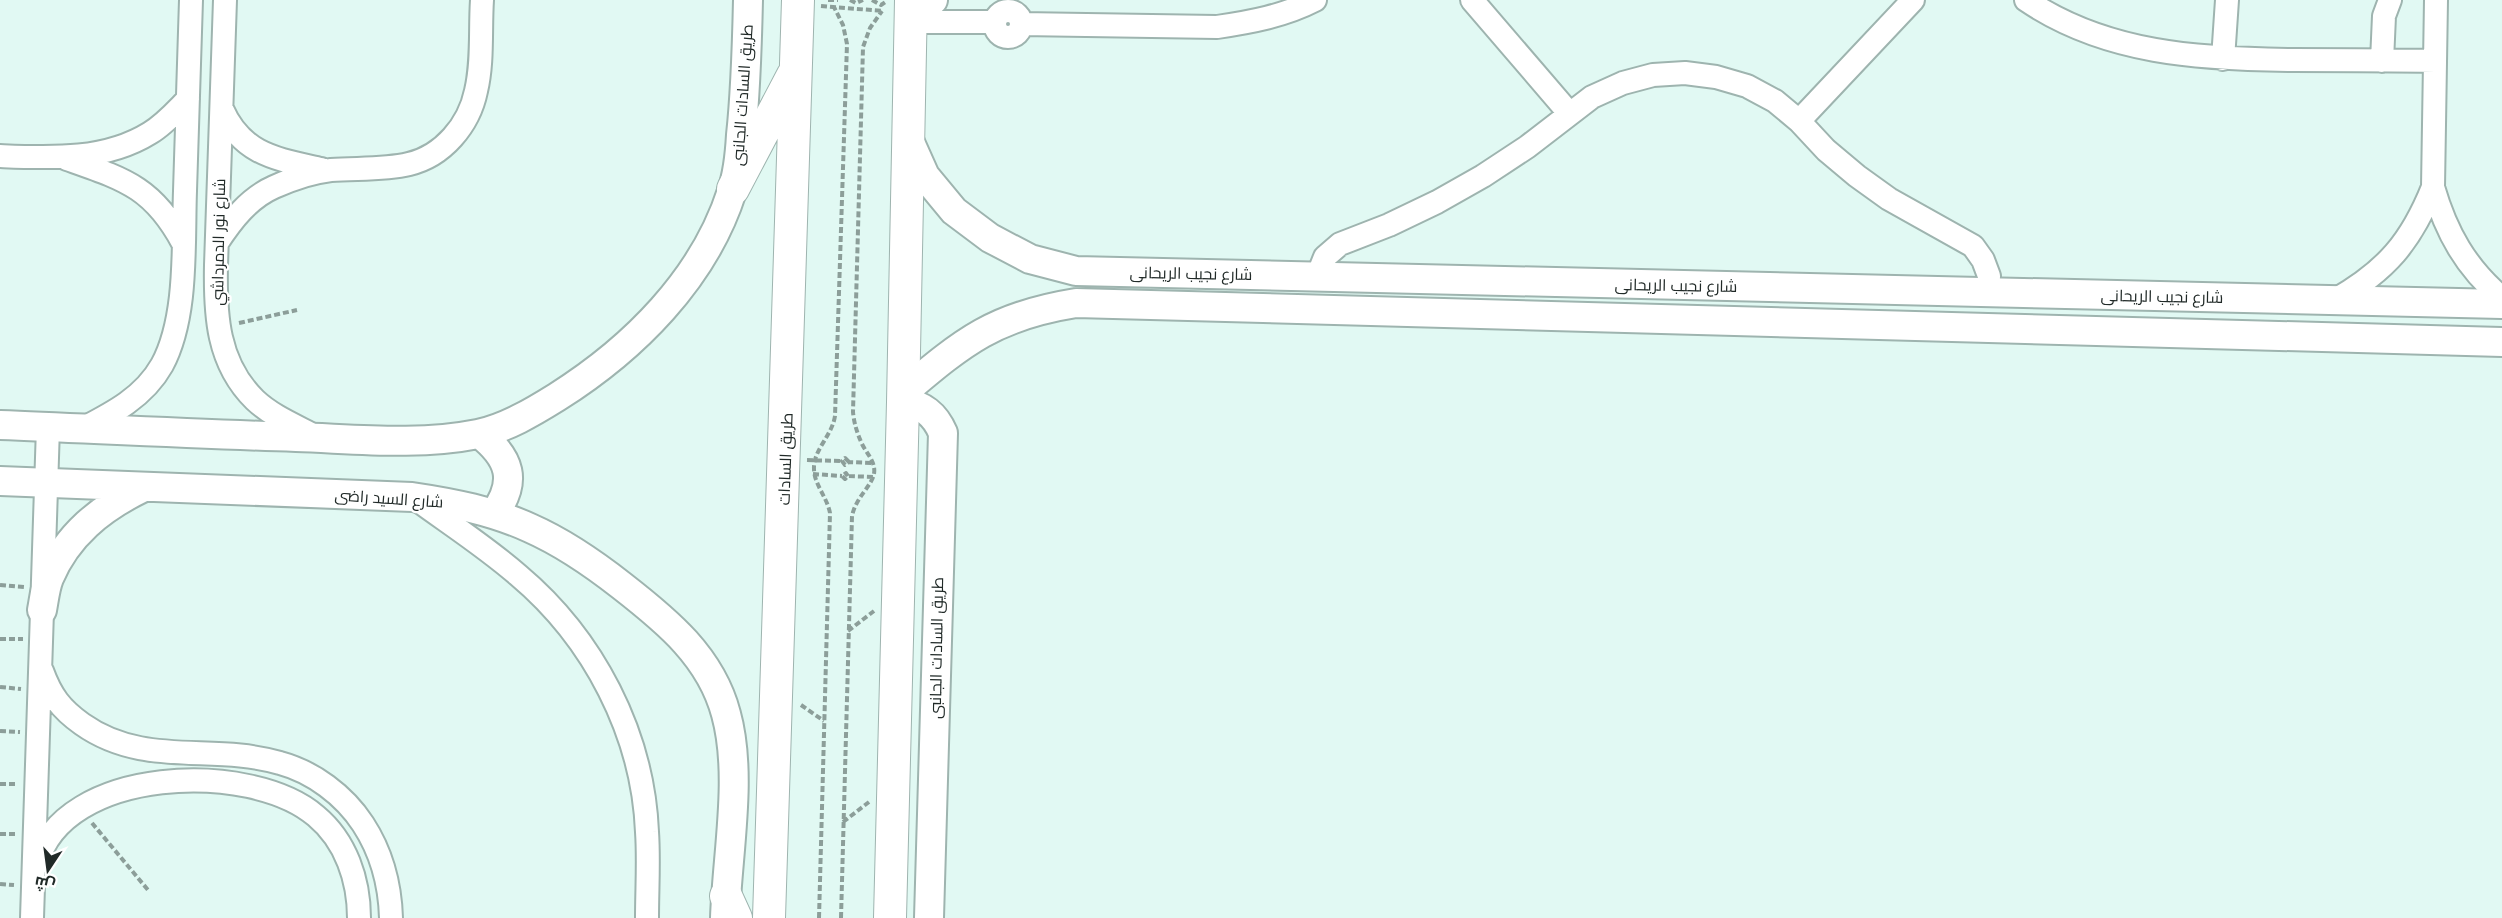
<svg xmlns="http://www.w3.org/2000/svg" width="2502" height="918" font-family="'Varela Round',Cairo,sans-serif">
	<rect width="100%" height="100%" fill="#e1f9f3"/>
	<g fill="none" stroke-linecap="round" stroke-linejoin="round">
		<g stroke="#9eb4af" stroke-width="26">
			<path id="minor" d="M225,0L216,265C215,314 217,363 255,400C272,416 294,425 315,436
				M1472,0L1569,113
				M2026,0C2106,54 2200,59 2293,60C2341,60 2388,60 2435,61
				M2436,0L2433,187C2446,232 2466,268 2502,298
				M995 24a13 13 0 1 1 26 0a13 13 0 1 1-26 0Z
				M910,22H995
				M1021,24L1217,27C1251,22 1284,16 1315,0
				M2223,59L2227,0
				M2382,61L2384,16L2390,0
				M222,109C242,155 277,159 321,169
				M1799,121L1913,0
				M0,156C50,158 105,161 150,133C165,124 176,111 188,99
				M67,159C124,179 153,187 183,243
				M217,243C232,220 249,198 274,187C292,179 312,172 331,170C357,168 384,170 409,164C443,156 469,125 476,91C483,62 480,29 482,0
				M1317,277L1325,257L1340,244L1389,225L1437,202L1483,176L1527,147L1592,97L1623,83L1653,75L1685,73L1716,77L1747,86L1775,101L1799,121L1826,150L1857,176L1889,199L1973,246L1983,260L1989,276L1988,292
				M2335,300C2386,271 2411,242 2433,187
				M82,429C113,413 144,397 162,365C188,317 183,244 185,191C187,127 189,64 191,0
				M416,499C450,524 486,547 518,575C593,638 643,733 647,832C649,860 647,889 647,918
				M42,671C51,696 61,709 82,724C144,768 213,743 280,763C313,772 344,795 363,824C382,853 390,883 391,918
				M37,864C62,766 251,760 316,816C346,841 359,880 359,918
				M32,918L48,427"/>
		</g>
		<g stroke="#9eb4af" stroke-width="32">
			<path id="tertiary" d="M910,12L933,0
				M908,138L925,176L954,211L990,238L1030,259L1076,271L2502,304
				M904,392C964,341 995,316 1076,303L2502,342
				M903,402C923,405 935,414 943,433L929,918
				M0,425C99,429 197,434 296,437C356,439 418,446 478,434C506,428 533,412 557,397C633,349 704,279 732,191C738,174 740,153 741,135C746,90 747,45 748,0
				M480,434C510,458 518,481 494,514
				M0,481L412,497C453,503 493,511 530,528C564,543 594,564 622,586C667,621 711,657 726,714C743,775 727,855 725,918
				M42,610C44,600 45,588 49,578C67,535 101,508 142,488"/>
		</g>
		<g stroke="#9eb4af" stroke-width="34">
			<path id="secondary" d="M733,189L793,75
				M726,896L736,918
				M769,918L798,0
				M890,918L903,402L911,0"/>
		</g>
		<path stroke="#8c9e99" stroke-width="4" stroke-dasharray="6 3" stroke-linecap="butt" d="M828,0H838
			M850,0L856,3L863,0
			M872,0L881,5L887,1
			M821,6L883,11
			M239,323L297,310
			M807,460L842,461
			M849,462L845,458L842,461L845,465L849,462L873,463
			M813,474L842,476
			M848,476L846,473L842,476L845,479L848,476L874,477
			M0,585L24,587
			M848,631L874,611
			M0,639H23
			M0,687L21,689
			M801,705L824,721
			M0,731L20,732
			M0,784H17
			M843,822L869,802
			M92,823L148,890
			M0,834H16
			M0,884L14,885
			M819,918L830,513C827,497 814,484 814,469C813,450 832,436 835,416L847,44L843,25L834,7
			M841,918L852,516C856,497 871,487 874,474C876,462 867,454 862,444C857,433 854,423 853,412L863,47L870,28L882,11"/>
		<use href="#minor" stroke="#fff" stroke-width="22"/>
		<use href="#tertiary" stroke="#fff" stroke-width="28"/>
		<use href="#secondary" stroke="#fff" stroke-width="32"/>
	</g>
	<g text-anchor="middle" stroke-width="4.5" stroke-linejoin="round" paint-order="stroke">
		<g font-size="16" fill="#212a28" stroke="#fff">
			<text transform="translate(742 95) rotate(-86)" y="6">طريق السادات الجانبى</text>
			<text transform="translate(218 242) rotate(-89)" y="6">شارع نور الدمرداشي</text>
			<text transform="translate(1191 273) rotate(1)" y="6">شارع نجيب الريحانى</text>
			<text transform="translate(1676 285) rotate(1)" y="6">شارع نجيب الريحانى</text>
			<text transform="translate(2162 296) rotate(1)" y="6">شارع نجيب الريحانى</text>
			<text transform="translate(785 459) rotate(-88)" y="6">طريق السادات</text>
			<text transform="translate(389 498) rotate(4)" y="6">شارع السيد راضى</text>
			<text transform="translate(936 648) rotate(-89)" y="6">طريق السادات الجانبى</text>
		</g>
	</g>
	<g transform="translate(48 870) rotate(193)" stroke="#ffffff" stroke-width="4.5" paint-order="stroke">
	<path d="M0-4.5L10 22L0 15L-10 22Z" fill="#212a28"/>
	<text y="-9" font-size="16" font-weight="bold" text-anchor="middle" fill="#212a28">ش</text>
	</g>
</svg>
